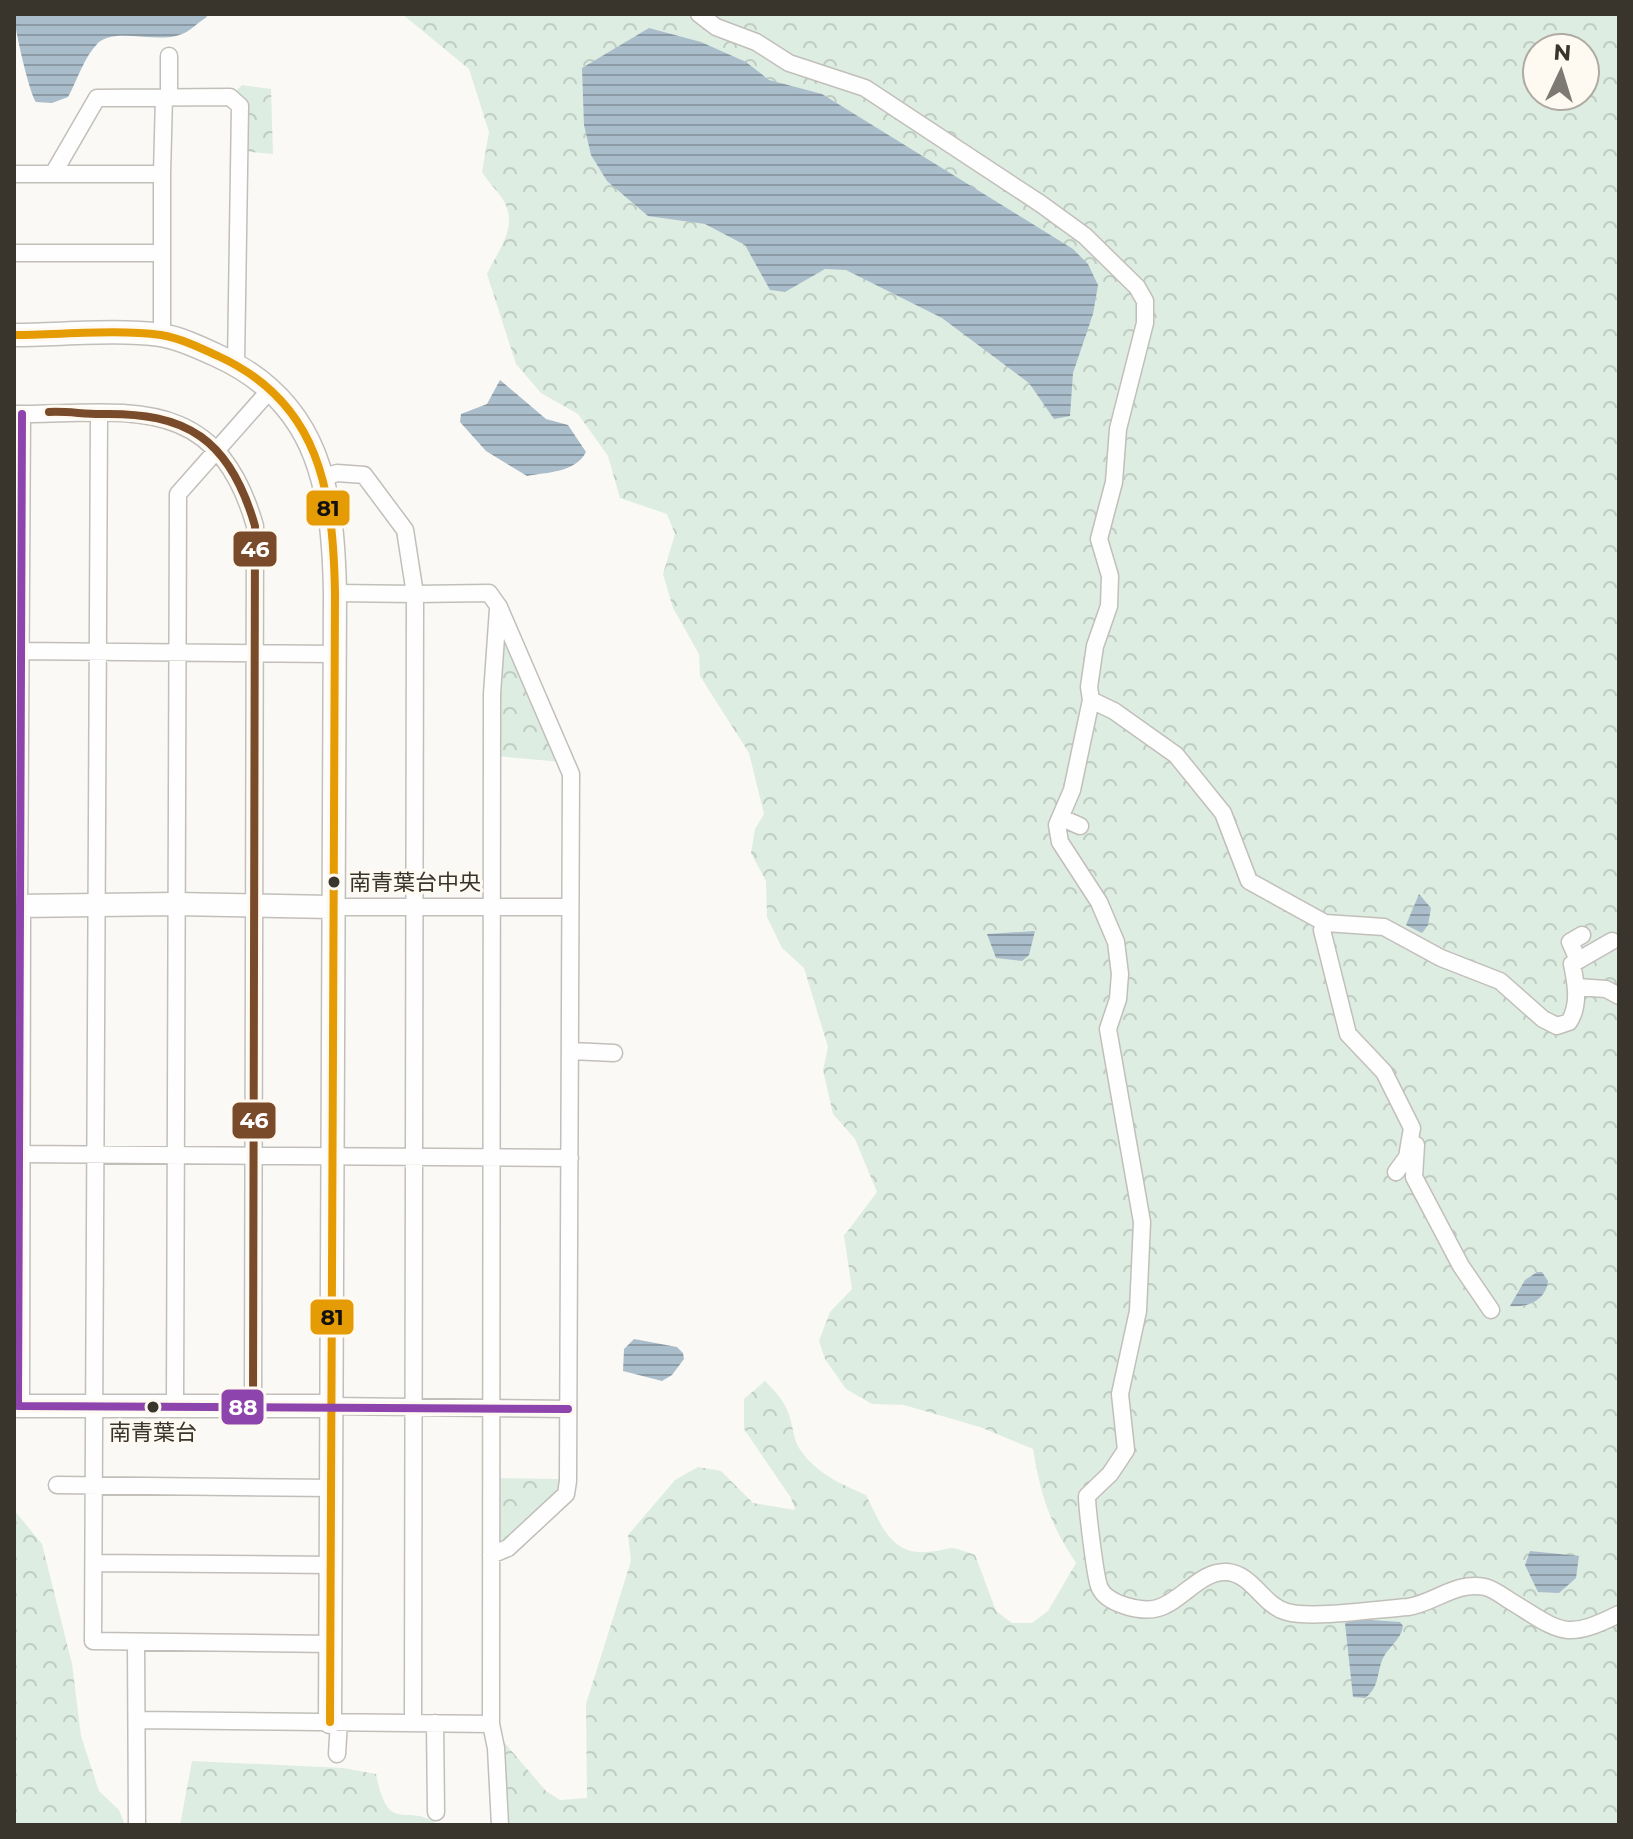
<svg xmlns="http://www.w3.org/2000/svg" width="1633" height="1839" font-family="Montserrat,'Noto Sans JP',sans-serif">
	<defs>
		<pattern id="forest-crowns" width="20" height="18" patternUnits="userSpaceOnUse" patternTransform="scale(2)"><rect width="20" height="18" fill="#ddede2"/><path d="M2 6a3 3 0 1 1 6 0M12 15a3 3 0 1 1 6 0" fill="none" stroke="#beccc2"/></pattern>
		<pattern id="water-rules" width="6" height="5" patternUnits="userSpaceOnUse" patternTransform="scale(2)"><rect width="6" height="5" fill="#aabdca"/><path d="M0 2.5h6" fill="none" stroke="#8b9aa4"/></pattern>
	</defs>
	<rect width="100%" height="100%" fill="#fbf9f5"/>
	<path fill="url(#forest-crowns)" fill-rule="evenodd" d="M402,14H1619V1825H506L504,1742L546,1791L560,1800L587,1798L586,1704L631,1561L628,1535L675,1480L698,1467L721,1471L753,1503L795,1510L791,1498L744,1429V1399L765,1381C776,1392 786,1403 790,1418C793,1428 794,1440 799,1448C815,1473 841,1484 866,1495C880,1522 890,1555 926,1552C954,1550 944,1543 975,1555L996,1611L1012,1623H1032L1048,1611L1076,1563C1049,1522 1041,1496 1033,1449L980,1427L904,1405L872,1404L846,1389L825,1359L819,1341L830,1312L852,1289L844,1236L877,1192L855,1139L833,1114L823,1070L828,1047L804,968L782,948L767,917L766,881L751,853L755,829L764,814L749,753L700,676L699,654L673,608L663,574L675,534L667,514L620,498L608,456L578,414L541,393L516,364L487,274C499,248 520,226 502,198C496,189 488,182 482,172L489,132L469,69ZM1537,48H1585V96H1537Z
		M242,85L271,89L273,154L241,151L233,94Z
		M500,618L563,762L495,756Z
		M493,1478L558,1479L565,1484L493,1552Z
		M14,1510L42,1544L72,1664L81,1736L99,1791L119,1810L125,1825H14Z
		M192,1761L343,1768L376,1774C389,1839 406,1800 439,1825H180Z"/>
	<path fill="url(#water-rules)" d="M14,14H205L207,17C195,24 190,33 176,36C153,42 114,28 98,43C84,57 77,81 68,97L52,103L36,102C29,92 14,26 14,14Z
		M649,28L701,42L746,62L769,80L822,94L1073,249L1088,264L1098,285L1093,314L1073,373L1070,416L1054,419L1029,383L942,318L846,270L825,269L785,292L770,290L745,245L705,224L648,216L607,181L591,155L584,125L582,68Z
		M500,380L546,419L568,425L586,452C575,473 547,472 527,476L486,451L460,422L461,414L487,404Z
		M1419,894L1431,908L1428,925L1422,933L1406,925Z
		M1035,931L1029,955L1022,961L996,958L987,934Z
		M1537,1272H1542L1548,1281C1546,1300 1528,1308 1510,1306L1525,1280Z
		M634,1339L677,1347L683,1353L684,1359L672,1375L662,1381L623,1371L624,1349Z
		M1530,1551L1579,1556L1576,1578L1559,1593L1538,1592L1525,1565Z
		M1357,1619L1400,1622L1403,1626C1401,1640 1389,1646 1383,1658C1376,1674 1380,1687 1365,1698L1353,1697L1345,1623Z"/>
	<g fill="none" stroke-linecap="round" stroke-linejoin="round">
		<g stroke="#c2bfba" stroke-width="19">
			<path id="street" d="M699,14L716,27L756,42L789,63L865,88L1041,204L1085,236L1137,287L1145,301V323L1118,429L1114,482L1099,539L1110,576L1109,606L1095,646L1089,687L1091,700L1072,790L1057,825L1060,842L1099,902L1116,942L1120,974L1118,999L1108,1029L1142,1222L1138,1311L1120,1394L1126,1450L1110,1474L1087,1496C1087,1508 1095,1575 1099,1586C1105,1604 1142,1613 1158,1608C1182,1601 1201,1570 1227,1572C1253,1574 1263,1606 1287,1612C1313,1619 1378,1609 1408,1607C1435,1603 1455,1581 1485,1587C1494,1589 1504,1597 1512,1602C1561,1632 1565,1641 1619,1614
				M169,56V97
				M14,174H162L164,97
				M53,174L97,98L230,97L240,106L236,364
				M162,174V335
				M14,253H161
				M14,414C127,414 216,390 255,526L253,1406
				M99,414L93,1641L333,1644
				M324,477L337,473L364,475L405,530L415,594L489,593L499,607L571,774L568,1481L566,1494L508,1548L491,1555
				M335,593L415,594L413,1722
				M498,609L492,694L491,1724L496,1748L500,1825
				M20,651L333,654
				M1091,700L1114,711L1176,755L1223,813L1249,881L1325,923L1384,927L1441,958L1500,981L1543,1019L1557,1026L1569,1022C1580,1005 1576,983 1572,964L1612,941
				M1062,818L1080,826
				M14,906H19L22,414
				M331,907H570
				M1325,923L1322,930L1348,1034L1384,1072L1412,1128L1407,1157L1396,1172
				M1578,960L1570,942L1582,935
				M1577,987L1606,989L1619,996
				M571,1051L614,1053
				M1416,1145L1414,1177L1461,1266L1491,1310
				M14,1149L19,1154L570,1158
				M175,1406L178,494L269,391
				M332,1406L568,1409
				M57,1485L333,1488
				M94,1563L333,1565
				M136,1642L137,1825
				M137,1720L491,1724
				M435,1723L436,1812
				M337,1754L339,1722"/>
		</g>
		<g stroke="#c2bfba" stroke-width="25">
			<path id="secondary" d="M14,335C59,335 117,329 161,335C180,338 201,348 218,356C321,403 333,493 335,593L330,1722
				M331,907L175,904L19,906L18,1406H332"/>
		</g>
		<use href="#street" stroke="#fefefe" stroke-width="16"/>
		<use href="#secondary" stroke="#fefefe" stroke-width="22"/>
		<g stroke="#fefaf2" stroke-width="14">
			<path id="bus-1" d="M14,335C59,335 117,329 161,335C180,338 201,348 218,356C321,403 333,493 335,593L330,1722"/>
		</g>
		<g stroke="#fefaf2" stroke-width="14">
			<path id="bus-2" d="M49,412C66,411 83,414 100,414C187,412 230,439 255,526L253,1406"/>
		</g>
		<g stroke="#fefaf2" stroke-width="14">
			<path id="bus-3" d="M22,414L18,1406L568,1409"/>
		</g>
		<use href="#bus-1" stroke="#e49b04" stroke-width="8"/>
		<use href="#bus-2" stroke="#7a4b2a" stroke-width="8"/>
		<use href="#bus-3" stroke="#8e44ad" stroke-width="8"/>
	</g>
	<g fill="#39352d" stroke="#fefaf2" stroke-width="3">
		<circle cx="334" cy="882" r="7"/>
		<circle cx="153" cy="1407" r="7"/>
	</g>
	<g text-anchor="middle" stroke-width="6" stroke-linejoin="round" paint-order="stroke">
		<g font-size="22" fill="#39352d" stroke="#fefaf2" text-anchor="start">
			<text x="349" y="890">南青葉台中央</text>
			<text x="153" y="1440" text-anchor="middle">南青葉台</text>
		</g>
	</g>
	<g stroke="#fefaf2" stroke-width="3">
		<rect x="305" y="489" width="46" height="38" rx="8" fill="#e49b04"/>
		<rect x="232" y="530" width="46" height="38" rx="8" fill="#7a4b2a"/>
		<rect x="231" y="1101" width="46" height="39" rx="8" fill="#7a4b2a"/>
		<rect x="309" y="1298" width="46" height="38" rx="8" fill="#e49b04"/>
		<rect x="220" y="1388" width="45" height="38" rx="8" fill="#8e44ad"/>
	</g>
	<g font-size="22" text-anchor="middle" font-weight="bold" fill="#fff">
		<text x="255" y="557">46</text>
		<text x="254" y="1128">46</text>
		<text x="243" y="1415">88</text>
	</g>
	<g font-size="22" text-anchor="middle" font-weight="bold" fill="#111">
		<text x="328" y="516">81</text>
		<text x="332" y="1325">81</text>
	</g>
	<rect width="1633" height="1839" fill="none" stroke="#39352d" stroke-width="32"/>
	<g transform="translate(1561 72) rotate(4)"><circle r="38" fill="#fefaf2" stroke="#afaba3" stroke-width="2"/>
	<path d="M0-6L14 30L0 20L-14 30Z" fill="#7d7a73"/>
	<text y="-12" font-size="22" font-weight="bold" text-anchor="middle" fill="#39352d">N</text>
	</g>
</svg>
